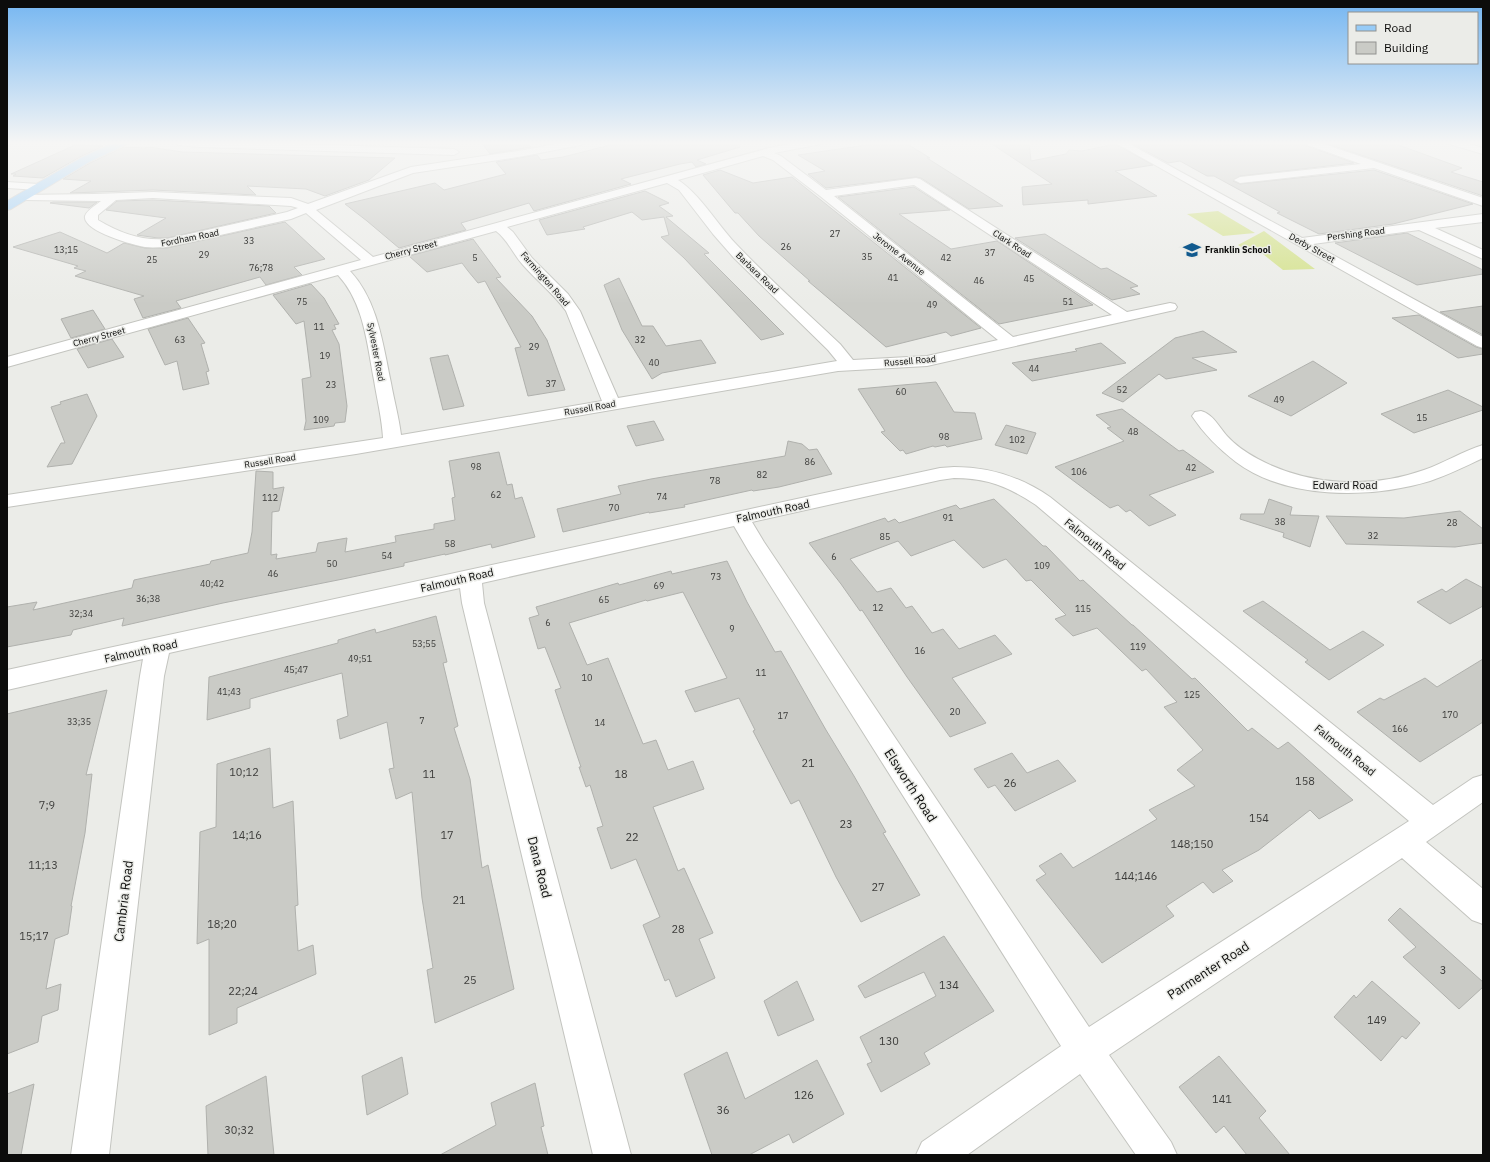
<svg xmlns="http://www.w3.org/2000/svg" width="1490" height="1162" font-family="'IBM Plex Sans',sans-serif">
	<rect width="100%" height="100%" fill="#ebece8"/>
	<path fill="#d3e189" d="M1218,211L1255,233L1223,236L1187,214Z
		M1264,231L1315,269L1283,270L1259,251L1249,252L1238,245Z"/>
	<path fill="#cacbc6" stroke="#b0b1ad" d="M481,142H527L531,147L490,154Z
		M622,142H739L740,147L697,160L706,164L696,167L692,162L680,164L621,179L631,184L534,211L529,203L461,223L466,230L399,248L367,221L345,204L435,183L444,190L506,174L496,162L537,155L541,160L563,157Z
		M887,142H904L930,158H927L1003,206L969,209L921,178L916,177L826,188L808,174L825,171L798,155Z
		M989,142H1029L1031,161L1066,154L1069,150L1082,151L1115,144L1153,165L1115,171L1157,196L1088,204V200L1023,205L1022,187L1052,184Z
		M1129,142H1303L1304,145L1354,163L1240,176L1233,181L1240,184L1374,170L1473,204L1393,224L1319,234L1277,213L1280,212L1214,176H1207L1180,161L1168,163Z
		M1322,142H1390L1462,168L1451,172L1483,182V196Z
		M75,145L103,146L80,157L43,178L13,176L16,174H11Z
		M124,147L145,148L149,147L182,152L395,158L369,180L325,196L306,189L247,186L256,195L153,190L70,193L91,181L63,179L90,163Z
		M720,170L753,183L792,177L981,328L951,336L946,332L886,347L808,281H810L759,236L738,213H735L703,175Z
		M914,187L950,210L899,214L951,249L997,241L1093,305L999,324L838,197Z
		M645,191L669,203L659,206L673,216L666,217L709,253L704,254L784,334L761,340L684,258L661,237L669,235L664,217L642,220L632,212L583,227L585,229L547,235L539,220Z
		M153,200L269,206L276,213L167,238H158L137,235L166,218L106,210L117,201Z
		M53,202H97L89,208L50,203Z
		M285,222L325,259L294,267L302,275L266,285L260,277L176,301L181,308L143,318L134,299L144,296L75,276L86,271L74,268L78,266L13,247L60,232L107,253L124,243L145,248H167Z
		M1407,233L1483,270V274L1417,285L1335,243Z
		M1045,234L1101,269L1107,268L1138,286L1130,288L1140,294L1112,300L1015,238Z
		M473,239L501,277L496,278L532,316L547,340L565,390L528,396L515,348L521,347L485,281L478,283L468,271L462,263L427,272L409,256Z
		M619,278L642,326H653L666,346L701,340L716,363L662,373L652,379L622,330L604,285Z
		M311,284L324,298L339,324L334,325L336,329L332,330L339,344L347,406L345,422L335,423L334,426L304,430L306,421L302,379L311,377L304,321L296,324L273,295Z
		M1483,306V335L1440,312Z
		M93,310L105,329L71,338L61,319Z
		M1419,315L1476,347L1483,349V354L1458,358L1392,318Z
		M188,318L205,343L201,344L209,371L206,372L209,384L183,390L177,361L165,365L148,329Z
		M1203,331L1237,352L1192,358L1217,370L1166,379L1159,374L1123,402L1102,393L1175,338Z
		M112,339L124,357L88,368L77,349Z
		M1101,343L1126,363L1032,381L1012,363L1077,351L1075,349Z
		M448,355L464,406L443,410L430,358Z
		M1313,361L1347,383L1291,416L1248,396Z
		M936,382L954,412L975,413L982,439L947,447L945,445L935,447L933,446L906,454L903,450L900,451L881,432L885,431L858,389Z
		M1448,390L1483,407V410L1414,433L1381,414Z
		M87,394L97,416L72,464L47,467L61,443H65L51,407L61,404L60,402Z
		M1122,409L1179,451L1183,450L1214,472L1149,495L1176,515L1149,526L1130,510L1126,512L1118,505L1110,508L1055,467L1124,441L1107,428L1111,427L1096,415Z
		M654,421L664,440L636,446L627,426Z
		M1006,425L1036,433L1027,454L995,445Z
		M788,441L802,444L809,450L817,449L832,474L779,487L753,491L752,490L684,505L685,507L649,513V512L563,532L557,509L621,494L618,486L651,479L785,456Z
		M499,452L507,485L512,484L515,499L522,497L535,537L492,548L491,544L445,555V554L404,563V566L343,579L223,603L122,626L124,618L73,630L71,635L7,647V607L37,602L33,610L132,588L134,580L210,564L211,561L248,553L252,532L256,471L273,472V489L284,487L279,511L272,512L271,555L277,554L276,559L316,552L318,543L347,538L345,552L396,542L395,536L434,529V524L455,520L452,498L455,497L449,461Z
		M994,499L1043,546H1046L1080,581L1083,580L1132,625H1133L1192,679L1195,678L1248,731L1252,728L1278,749L1288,742L1353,800L1319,819L1310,810L1259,850L1222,870L1233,881L1213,893L1203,882L1166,906L1174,916L1102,963L1036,880L1046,874L1039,866L1061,853L1073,868L1157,819L1149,810L1195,786L1177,770L1203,750L1164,707L1177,702L1146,669L1142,671L1097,628L1073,636L1055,619L1066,615L1031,580L1026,581L1006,559L983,568L954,540L911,556L898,541L850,559L877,592L891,588L906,608L912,606L932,633L943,629L959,649L995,635L1012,654L952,678L986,723L950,737L907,677L862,610L860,611L841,584L809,543L885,518L888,522L895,519L899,523L956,505L960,509Z
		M1269,499L1292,507L1290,515L1319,516L1310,547L1283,537L1284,533L1240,519L1241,514H1264Z
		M1460,511L1483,529V543L1455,547L1346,544L1326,516L1404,518Z
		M727,561L747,602L775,652L781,651L826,730L854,776L886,832L883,833L920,895L861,922L836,877L799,800L791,804L753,731L755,730L739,698L695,712L685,691L727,678L683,592L647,601L646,600L569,623L587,665L608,658L643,744L656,740L668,770L693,761L704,789L653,807L678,871L684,868L713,933L699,939L715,978L676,997L669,979L665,981L643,925L660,917L636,859L611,869L597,828L603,826L590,785L586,787L579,767H581L555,690L561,688L545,647L538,649L529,618L539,615L536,607L618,583L619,585L671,571L672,574Z
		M1466,579L1483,588V606L1450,624L1417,602L1442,589L1446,592Z
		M1263,601L1330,650L1363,631L1384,645L1329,680L1305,662L1308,660L1243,611Z
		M436,616L447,662L443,663L458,726L454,728L470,779L482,868L488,865L514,989L435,1023L427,970L433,968L422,898L412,792L396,799L389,769L394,768L387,722L340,739L337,720L348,716L342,673L250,699V708L207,720L209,677L338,643V640L375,629L376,633Z
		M1483,659V722L1420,762L1357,712L1380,698L1384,700L1425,678L1437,687Z
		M107,690L86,775L92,774L85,833L71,906H72L68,934L55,939L46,989L61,984L58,1010L42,1016L38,1042L7,1054V714Z
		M270,748L273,808L293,801L298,905L295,906L298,951L313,945L316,974L237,1008V1023L209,1035V939L197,944L200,832L216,827L217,764Z
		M1012,753L1027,773L1058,760L1076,781L1015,811L995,785L988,788L974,769Z
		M1400,908L1483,982V987L1459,1009L1403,957L1416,947L1388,920Z
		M944,936L994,1011L924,1053L930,1064L881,1092L867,1064L872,1062L860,1037L936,996L924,972L865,998L858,986Z
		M797,981L814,1020L778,1036L764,1001Z
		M1372,981L1420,1023L1406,1039L1402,1036L1381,1061L1334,1017L1354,995L1356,998Z
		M727,1052L745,1099L817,1060L844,1114L793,1143L789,1134L749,1155H712L684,1074Z
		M1219,1056L1266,1111L1259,1118L1290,1155H1247L1224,1126L1216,1133L1179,1087Z
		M402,1057L408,1094L367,1115L362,1076Z
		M266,1076L274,1155H208L206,1106Z
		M535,1083L544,1126L541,1127L548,1155H440L496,1125L491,1103Z
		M34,1084L21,1155H7V1094Z"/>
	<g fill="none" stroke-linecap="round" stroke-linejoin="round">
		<g stroke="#c3c4bf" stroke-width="2">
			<path id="minor" d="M7,142H14L7,146Z
				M174,142H226L454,149L459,152L454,155L199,147L179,145Z
				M566,142H586L581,145L524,156L413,173L316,210L373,257L769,148L801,142H821L820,144L816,145L774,153L781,156L826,190L916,178L920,179L1127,312L1170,303L1175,304L1177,307L1175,310L1170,311L927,366L838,371L356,454L7,507V495L383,438C382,419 377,399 374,380C367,344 364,303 338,275L7,367V357L361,260L306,213L291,219L167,247C160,247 153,248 145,247C133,245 82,231 85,216C87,210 96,205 101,201L23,200L19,199L17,197L19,195L94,194L153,192L291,198L308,204L411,167L524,150ZM763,156L773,160L820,196L998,340L927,356L853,360L840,344C805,311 768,278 735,243C718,225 698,192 678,180ZM667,183L679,190L713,234L734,258L828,350L837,361L618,398L580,311L568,294L532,258L513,232L507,227ZM914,185L1112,315L1013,337L834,196ZM153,198L291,206L298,208L287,212L167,239C141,241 120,233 98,220V215L116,200ZM496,231C508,240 513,254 523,265C537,281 554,294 566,311L602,401L401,435C399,418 394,400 391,383C383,345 378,301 350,271Z
				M1114,142H1126L1302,238L1483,214V222L1435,228L1483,250V259L1419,230L1313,244L1483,337V348L1477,346Z
				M1304,142H1318L1483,198V206L1374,168L1240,183L1234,180L1240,177L1361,164L1305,144Z
				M1448,142H1463L1483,148V154L1449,144Z
				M7,182L39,184L43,185L45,187L43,189L39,190L7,188Z
				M1201,411C1213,414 1219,427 1227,436C1235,445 1247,453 1258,459C1308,486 1371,489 1424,470C1444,463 1463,451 1483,445V458C1466,466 1448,475 1430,481C1371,499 1287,500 1236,462C1219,449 1204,434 1192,416L1195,412Z
				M954,467C990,467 1021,477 1050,497L1433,805L1473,778L1483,775V802L1426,842L1483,889V924L1472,920L1402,858L1109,1055L1171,1142L1177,1155H1136L1080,1074L967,1155H916L922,1142L1061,1046L748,550L734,526L482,583L484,603L631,1155H593L462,603L460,588L169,653L164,676L109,1155H71L140,676L143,659L7,690V670L940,468ZM954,478C988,478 1009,487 1036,505L1409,821L1089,1027L764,542L752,522L940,480Z"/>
		</g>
		<g stroke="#cacac9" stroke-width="2">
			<path id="major" d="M115,142H128L127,144L89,162L11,209L7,210V201L81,158Z"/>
		</g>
		<use href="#minor" fill="#fff" fill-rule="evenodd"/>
		<use href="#major" fill="#96cbf7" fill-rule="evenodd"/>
	</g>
	<linearGradient id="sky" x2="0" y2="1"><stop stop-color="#75b6f1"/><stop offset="0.47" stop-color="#f6f6f5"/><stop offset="1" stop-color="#f6f6f5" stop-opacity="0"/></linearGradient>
	<rect width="1490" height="304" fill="url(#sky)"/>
	<defs>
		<g id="school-bare" transform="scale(1.38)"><path d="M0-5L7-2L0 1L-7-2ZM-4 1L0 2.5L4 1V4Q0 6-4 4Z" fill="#115a8e" stroke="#ebece8" stroke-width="2.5" paint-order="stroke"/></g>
	</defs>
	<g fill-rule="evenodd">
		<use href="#school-bare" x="1192" y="250"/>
	</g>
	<g text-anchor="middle" stroke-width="3" stroke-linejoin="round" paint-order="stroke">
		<g font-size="9" fill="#3c3c3a">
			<text x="835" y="237">27</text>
			<text x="249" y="244">33</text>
			<text x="786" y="250">26</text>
			<text x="66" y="253">13;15</text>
			<text x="990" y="256">37</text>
			<text x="204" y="258">29</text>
			<text x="867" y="260">35</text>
			<text x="475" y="261">5</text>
			<text x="946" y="261">42</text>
			<text x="152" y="263">25</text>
			<text x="261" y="271">76;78</text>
			<text x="893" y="281">41</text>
			<text x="1029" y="282">45</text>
			<text x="979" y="284">46</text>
			<text x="302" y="305">75</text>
			<text x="1068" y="305">51</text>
			<text x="932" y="308">49</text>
			<text x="319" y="330">11</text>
			<text x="180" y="343">63</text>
			<text x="640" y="343">32</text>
			<text x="534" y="350">29</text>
			<text x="325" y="359">19</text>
			<text x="654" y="366">40</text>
			<text x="1034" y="372">44</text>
			<text x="551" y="387">37</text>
			<text x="331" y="388">23</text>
			<text x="1122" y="393">52</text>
			<text x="901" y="395">60</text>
			<text x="1279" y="403">49</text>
			<text x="1422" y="421">15</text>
			<text x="321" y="423">109</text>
			<text x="1133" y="435">48</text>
			<text x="944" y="440">98</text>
			<text x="1017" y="443">102</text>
			<text x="810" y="465">86</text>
			<text x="476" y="470">98</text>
			<text x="1191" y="471">42</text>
			<text x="1079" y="475">106</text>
			<text x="762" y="478">82</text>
			<text x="715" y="484">78</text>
			<text x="496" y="498">62</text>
			<text x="662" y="500">74</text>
			<text x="270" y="501">112</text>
			<text x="614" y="511">70</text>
			<text x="948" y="521">91</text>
			<text x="1280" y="525">38</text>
			<text x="1452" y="526">28</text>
			<text x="1373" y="539">32</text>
			<text x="885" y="540">85</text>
			<text x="450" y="547">58</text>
			<text x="387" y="559">54</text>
			<text x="834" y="560">6</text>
			<text x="332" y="567">50</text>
			<text x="1042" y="569">109</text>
			<text x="273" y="577">46</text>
			<text x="716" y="580">73</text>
			<text x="212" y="587">40;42</text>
			<text x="659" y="589">69</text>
			<text x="148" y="602">36;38</text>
			<text x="604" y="603">65</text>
			<text x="878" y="611">12</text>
			<text x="1083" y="612">115</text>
			<text x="81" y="617">32;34</text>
			<text x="548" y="626">6</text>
			<text x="732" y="632">9</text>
			<text x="424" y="647">53;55</text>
			<text x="1138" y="650">119</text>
			<text x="920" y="654">16</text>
			<text x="360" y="662">49;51</text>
			<text x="296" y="673">45;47</text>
			<text x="761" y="676">11</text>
			<text x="587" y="681">10</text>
			<text x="229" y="695">41;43</text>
			<text x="1192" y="698">125</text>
			<text x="955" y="715">20</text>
			<text x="1450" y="718">170</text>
			<text x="783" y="719">17</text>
			<text x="422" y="724">7</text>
			<text x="79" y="725">33;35</text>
			<text x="600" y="726">14</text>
			<text x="1400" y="732">166</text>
		</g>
		<g font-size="9" fill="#0c0c0b" stroke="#ebece8">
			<text transform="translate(1356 234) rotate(-7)" y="3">Pershing Road</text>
			<text transform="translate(190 238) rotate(-11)" y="3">Fordham Road</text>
			<text transform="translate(1012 244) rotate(33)" y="3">Clark Road</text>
			<text transform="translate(1312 248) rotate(29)" y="3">Derby Street</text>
			<text transform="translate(411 250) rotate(-15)" y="3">Cherry Street</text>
			<text transform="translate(899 254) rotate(38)" y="3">Jerome Avenue</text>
			<text transform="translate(757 273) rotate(44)" y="3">Barbara Road</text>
			<text transform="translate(545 279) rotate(49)" y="3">Farmington Road</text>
			<text transform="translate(99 337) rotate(-15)" y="3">Cherry Street</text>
			<text transform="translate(376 352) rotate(79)" y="3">Sylvester Road</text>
			<text transform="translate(910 361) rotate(-5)" y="3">Russell Road</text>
			<text transform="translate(590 408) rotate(-10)" y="3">Russell Road</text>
			<text transform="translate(270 461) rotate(-9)" y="3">Russell Road</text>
		</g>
		<g font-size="9" font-weight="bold" fill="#0c0c0b" stroke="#ebece8" text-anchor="start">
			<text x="1205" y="253">Franklin School</text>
		</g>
		<g font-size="11" fill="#0c0c0b" stroke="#ebece8">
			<text x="1345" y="489">Edward Road</text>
			<text transform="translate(773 511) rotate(-12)" y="4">Falmouth Road</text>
			<text transform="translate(1095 544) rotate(39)" y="4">Falmouth Road</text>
			<text transform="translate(457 580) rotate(-13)" y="4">Falmouth Road</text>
			<text transform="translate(141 651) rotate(-12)" y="4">Falmouth Road</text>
			<text transform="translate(1345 750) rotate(39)" y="4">Falmouth Road</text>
		</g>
		<g font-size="11" fill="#3c3c3a">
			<text x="808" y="767">21</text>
			<text x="244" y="776">10;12</text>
			<text x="429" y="778">11</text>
			<text x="621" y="778">18</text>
			<text x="1305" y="785">158</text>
			<text x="1010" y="787">26</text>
			<text x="47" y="809">7;9</text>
			<text x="1259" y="822">154</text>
			<text x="846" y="828">23</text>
			<text x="247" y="839">14;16</text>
			<text x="447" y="839">17</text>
			<text x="632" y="841">22</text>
			<text x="1192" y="848">148;150</text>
			<text x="43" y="869">11;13</text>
			<text x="1136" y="880">144;146</text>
			<text x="878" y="891">27</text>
			<text x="459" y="904">21</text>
			<text x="222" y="928">18;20</text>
			<text x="678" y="933">28</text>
			<text x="34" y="940">15;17</text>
			<text x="1443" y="974">3</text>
			<text x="470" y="984">25</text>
			<text x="949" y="989">134</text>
			<text x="243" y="995">22;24</text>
			<text x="1377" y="1024">149</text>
			<text x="889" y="1045">130</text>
			<text x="804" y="1099">126</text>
			<text x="1222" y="1103">141</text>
			<text x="723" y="1114">36</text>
			<text x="239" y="1134">30;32</text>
		</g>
		<g font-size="13" fill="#0c0c0b" stroke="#ebece8">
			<text transform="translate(911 785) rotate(57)" y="5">Elsworth Road</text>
			<text transform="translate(540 867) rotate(76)" y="5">Dana Road</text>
			<text transform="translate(123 901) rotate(-83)" y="5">Cambria Road</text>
			<text transform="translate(1208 970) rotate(-33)" y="5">Parmenter Road</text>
		</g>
	</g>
	<rect width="1490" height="1162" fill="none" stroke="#0c0c0b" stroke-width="16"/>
	<rect x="1348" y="12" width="130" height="52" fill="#ebece8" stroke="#929290"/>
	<rect x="1356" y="25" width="20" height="6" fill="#96cbf7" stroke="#929290"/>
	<text x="1384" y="32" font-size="12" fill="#0c0c0b">Road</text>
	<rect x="1356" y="42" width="20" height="12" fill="#cacbc6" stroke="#929290"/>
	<text x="1384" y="52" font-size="12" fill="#0c0c0b">Building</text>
</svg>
